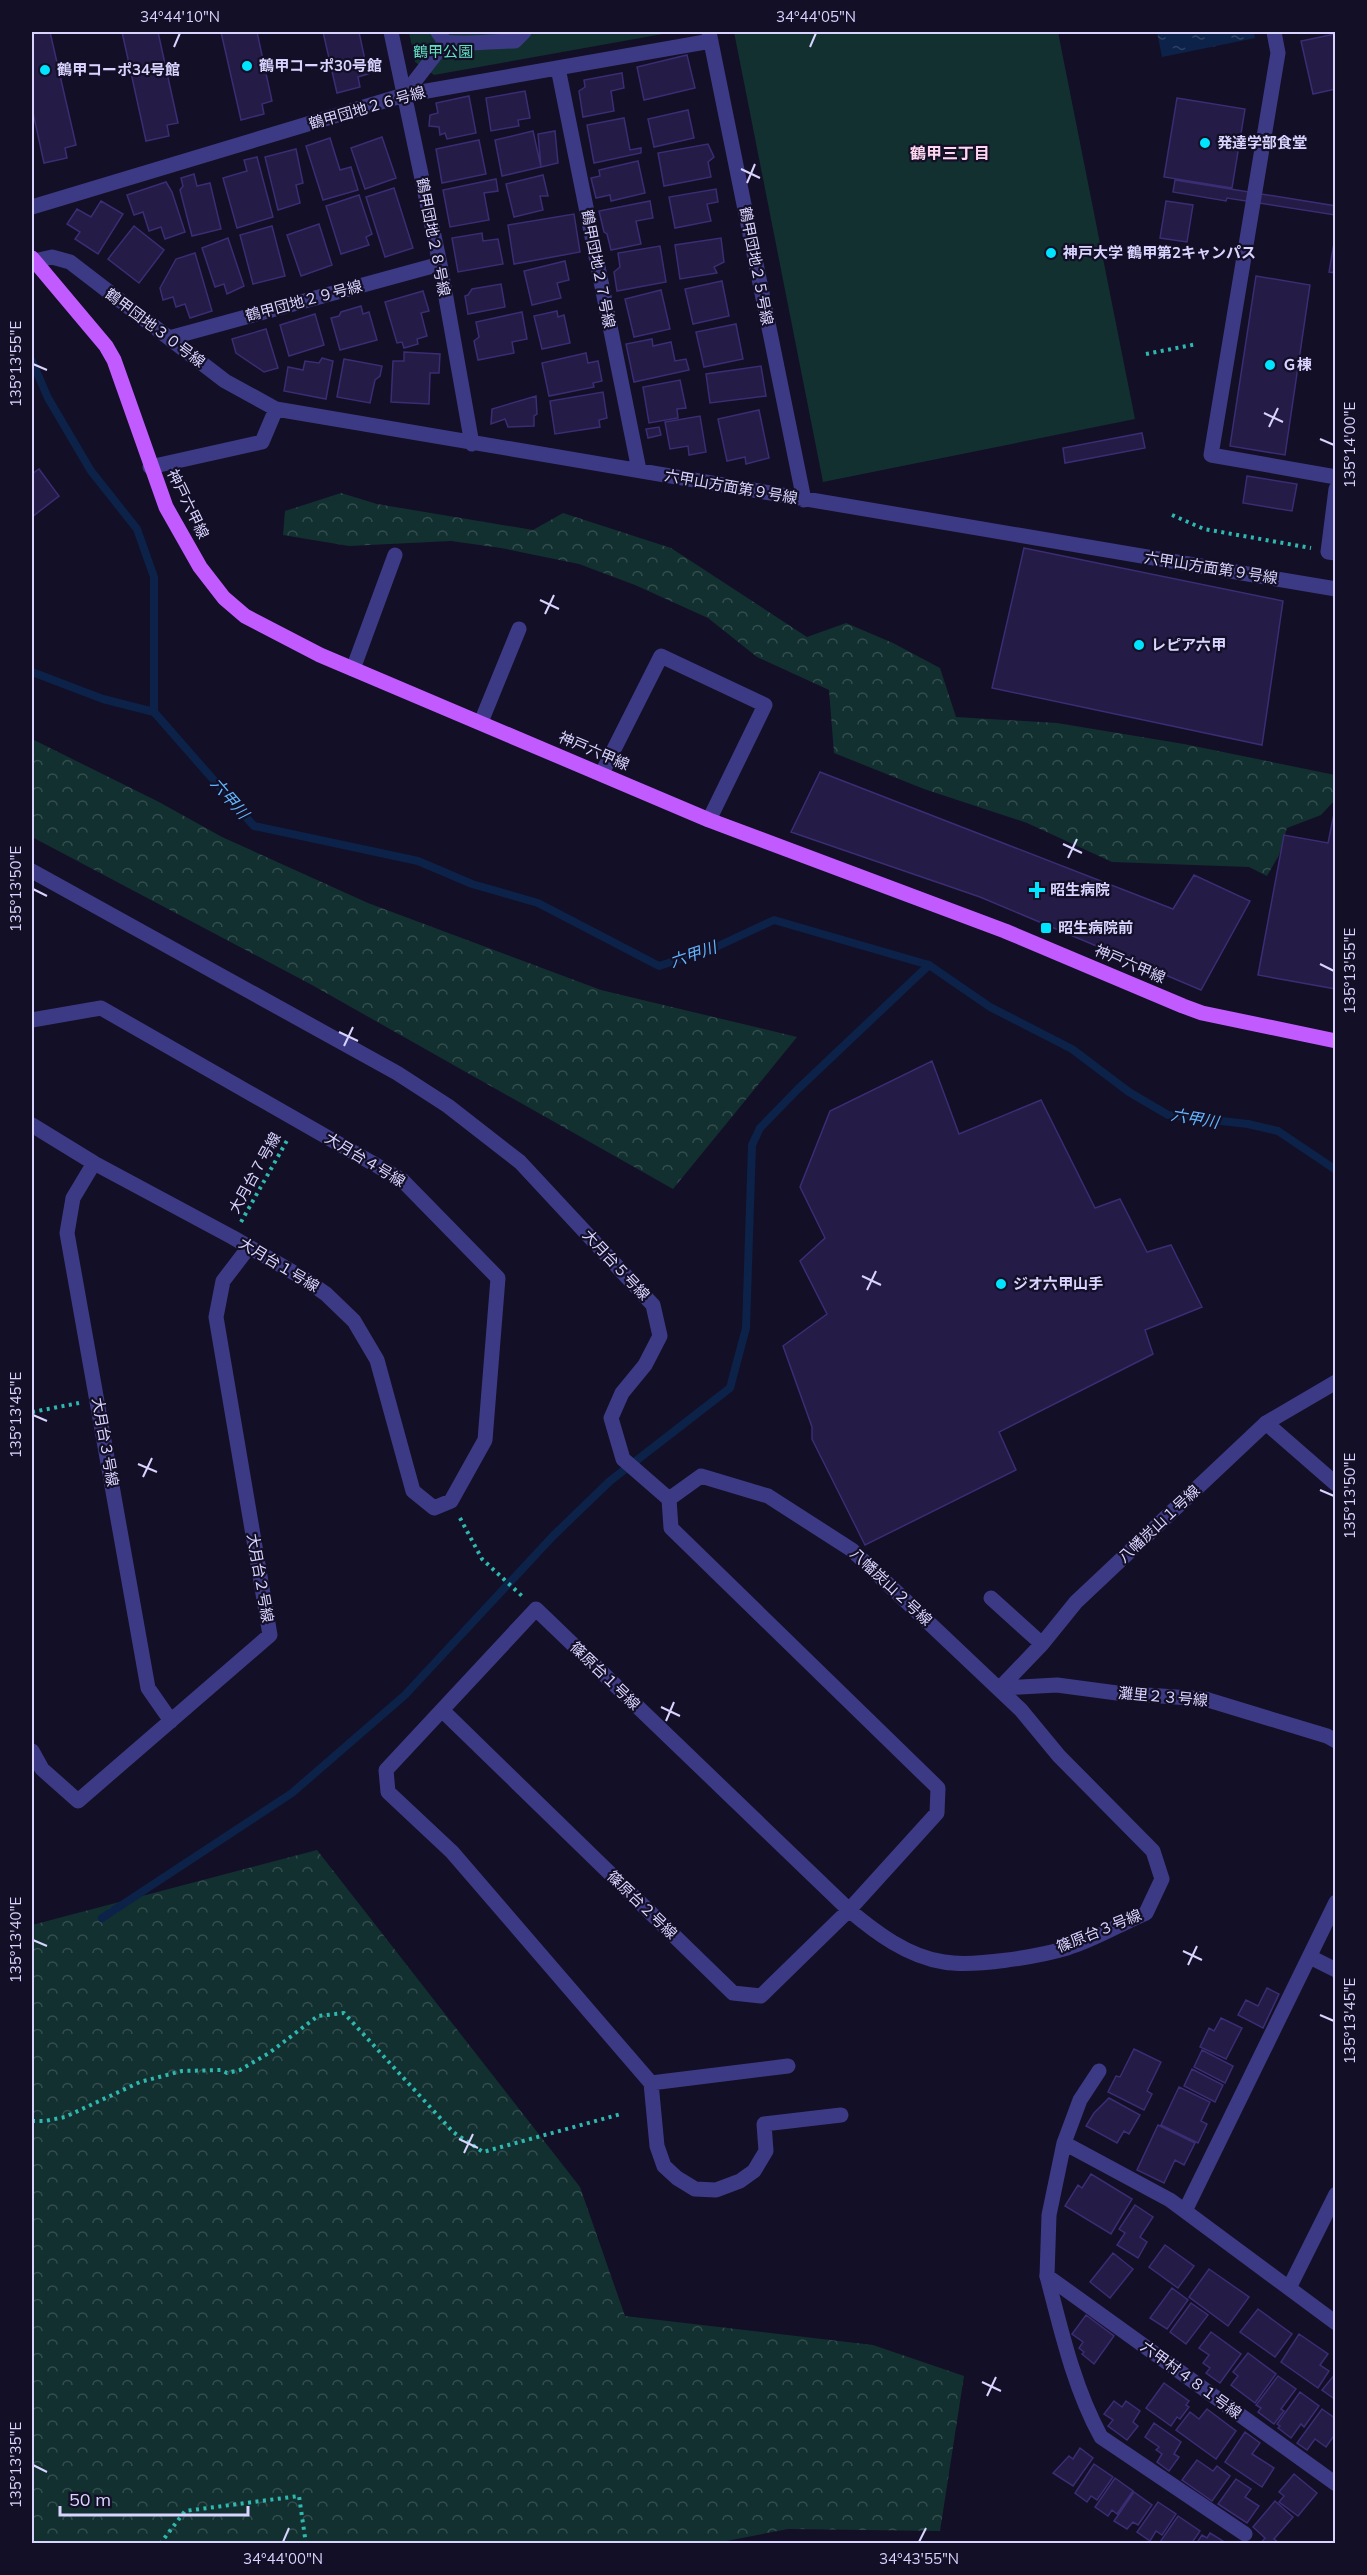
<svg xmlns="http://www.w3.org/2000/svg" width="1367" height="2575" font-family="Mulish,'Noto Sans JP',sans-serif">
	<defs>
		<pattern id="forest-crowns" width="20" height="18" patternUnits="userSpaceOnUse" patternTransform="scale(1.5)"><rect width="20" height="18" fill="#12302f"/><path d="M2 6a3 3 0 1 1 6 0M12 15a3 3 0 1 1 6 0" fill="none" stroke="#344d4e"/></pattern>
		<pattern id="water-ripples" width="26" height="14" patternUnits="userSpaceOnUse" patternTransform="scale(1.5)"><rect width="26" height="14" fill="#0c2248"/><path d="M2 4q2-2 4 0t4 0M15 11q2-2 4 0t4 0" fill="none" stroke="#2f4163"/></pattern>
	</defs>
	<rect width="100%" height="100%" fill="#130f26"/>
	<path fill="#12302f" d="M409,32H674L434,75L415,62Z
		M734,32H1058L1135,419L823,482Z"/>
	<path fill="url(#forest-crowns)" d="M341,493L377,504L533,530L563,513L671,548L807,637L846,623L893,643L940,668L956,717L1057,723L1184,744L1335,775V800L1321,815L1287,828L1279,855L1267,876L1249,867L1112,862L1027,823L924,789L834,753L829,690L757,657L708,618L635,585L579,564L501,548L451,541L349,546L283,535L285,511Z
		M32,739L159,802L222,837L368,903L601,990L797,1037L673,1189L312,985L32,837Z
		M317,1850L580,2187L625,2316L873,2345L964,2376L940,2531L788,2529L711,2544L32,2543V1925Z"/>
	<path fill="url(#water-ripples)" d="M1157,32H1254L1255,38L1162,57Z"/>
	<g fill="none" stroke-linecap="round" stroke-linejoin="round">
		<path stroke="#0c2248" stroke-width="8" d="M32,361L48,398L91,471L137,529L154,577V712
			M32,672L103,699L154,712L254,826L418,861L472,884L538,903L659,966L714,948L774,920L929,965L990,1007L1072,1049L1129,1092L1168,1115L1248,1124L1278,1131L1336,1170
			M102,1918L292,1793L405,1695L553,1536L610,1481L730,1388L746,1328L752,1145L760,1128L798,1089L929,965"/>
	</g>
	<path fill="#241b47" stroke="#3b2d73" stroke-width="1.5" d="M32,32H50L76,145L65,148L67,158L44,163L32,108Z
		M122,32H158L178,123L167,125L169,136L146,141Z
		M221,32H257L272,101L262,104L264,114L241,120Z
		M323,32H359L368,74L358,77L360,87L337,93Z
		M1335,34L1336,89L1313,94L1301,41Z
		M687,55L695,88L644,100L637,67Z
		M622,73L624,88L611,91L614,111L583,117L579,91L585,87L584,80Z
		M525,91L530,118L518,120L519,126L491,131L486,98Z
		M469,96L476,133L447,139L445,133L440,135L439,127L429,126L430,115L438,113L436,103Z
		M1177,98L1245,109L1232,188L1164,177Z
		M688,110L694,138L654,147L648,119Z
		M624,118L630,150L641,148V153L594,163L587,125Z
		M533,131L541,167L502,176L495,140Z
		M555,131L558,163L541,167L538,134Z
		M382,137L396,178L365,189L351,148Z
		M330,138L340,170L351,167L358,190L323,200L306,146Z
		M479,140L486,174L442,183L436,149Z
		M708,144L714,157L708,162L711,177L664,186L658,153Z
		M296,149L303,183L296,185L300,203L278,210L265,157Z
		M257,157L273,217L237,228L223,178L247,171L244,160Z
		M638,161L645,193L611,201L610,195L596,198L591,178L600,176L599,170Z
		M194,174L197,186L210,183L221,229L192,236L180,190L183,186L181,178Z
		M543,175L548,196H540L543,210L514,217L506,184Z
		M496,179L498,191L484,193L489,220L450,227L443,190Z
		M1175,180L1336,206L1335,215L1227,198L1226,201L1173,192Z
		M166,182L172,192L185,232L165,239L161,227L149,231L143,212L134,215L127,195Z
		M394,188L413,248L385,257L366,197Z
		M716,189L718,202L707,204L711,221L675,228L669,197Z
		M359,195L372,234L366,237L369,245L341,254L326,206Z
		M101,201L123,214L98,254L75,239L80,232L67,224L77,209L91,217Z
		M650,201L653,218L636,221L641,244L611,250L607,234L604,232L599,211Z
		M1166,201L1193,205L1187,242L1160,238Z
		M574,214L580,252L514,264L508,225Z
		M319,224L332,265L301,276L287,235Z
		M134,226L164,250L139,283L108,259Z
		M272,226L285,276L253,284L240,235Z
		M1336,232V273L1329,272Z
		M482,233L483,241L498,239L503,264L458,272L452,238Z
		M228,238L244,286L227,294L224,284L215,287L202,248Z
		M721,238L724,262L714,267L717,273L680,279L675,245Z
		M660,246L666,282L617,291L614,272L620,267L618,253Z
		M195,253L212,311L190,318L185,304L176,307L173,297L163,300L160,288L176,259Z
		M565,261L569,280L557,283L561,298L532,305L524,271Z
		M1256,276L1310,285L1285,455L1230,446Z
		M722,281L729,316L693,324L685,289Z
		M501,284L505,307L468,314L465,296L468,295L472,289Z
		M661,290L670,329L634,337L625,299Z
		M423,291L429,311L421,313L427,336L417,339L418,344L404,348L402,342L397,343L385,302Z
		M361,306L363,314L369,312L377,340L340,350L331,318L339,316L341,312Z
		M557,311L558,317L564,315L570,343L542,349L534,316Z
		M522,312L527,339L512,342L514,353L478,360L474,341L479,337L476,322Z
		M315,314L324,345L289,356L280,325Z
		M736,324L743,359L704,367L696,332Z
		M266,329L278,368L264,372L236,353L232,339Z
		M652,339L653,346L671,342L675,361L686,359L689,370L634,382L626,344Z
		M404,352L440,354L439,373H430L429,404L391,402L393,361H404Z
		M586,353L588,363L598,361L602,381L593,383L594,387L549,396L542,363Z
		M322,358L333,361L326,399L284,391L288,367L303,370L305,361L319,363Z
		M344,359L382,366L380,376L375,380L370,403L337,397Z
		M761,366L766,396L710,403L706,374Z
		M680,380L686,408L677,409L678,418L649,423L643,387Z
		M603,392L607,418L599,420L600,427L555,434L550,401Z
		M536,396L537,414L534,416V426L508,427L505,419L491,424L492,409Z
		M759,410L769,458L746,464L745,457L727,461L718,419Z
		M700,416L706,452L689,455L688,446L670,449L665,422Z
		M659,427L661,435L648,438L646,429Z
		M1142,433L1145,448L1065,463L1063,448Z
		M39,469L59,496L32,517V474Z
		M1247,476L1297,484L1292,511L1243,503Z
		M1024,548L1283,601L1262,745L992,688Z
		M820,772L1173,909L1194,875L1250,901L1201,990L980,897L791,832Z
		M1336,804V989L1258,975L1284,835L1328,843Z
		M932,1061L959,1134L1041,1100L1095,1208L1120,1199L1147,1252L1171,1245L1202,1307L1145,1330L1153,1354L999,1432L1016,1470L865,1545L812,1439V1427L783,1346L827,1314L800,1261L825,1238L800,1187L830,1111Z
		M1267,1988L1279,1994L1263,2028L1238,2015L1246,2000L1258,2006Z
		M1221,2018L1242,2028L1226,2059L1200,2047L1209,2028L1214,2031Z
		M1134,2049L1161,2062L1147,2091L1152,2094L1144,2110L1108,2092L1116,2076L1120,2077Z
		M1202,2050L1233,2066L1225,2083L1194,2067Z
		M1192,2069L1223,2085L1215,2102L1184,2086Z
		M1179,2087L1210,2102L1201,2121L1207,2124L1198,2143L1161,2125Z
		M1109,2098L1140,2115L1129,2134L1124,2131L1117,2143L1086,2126L1094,2113Z
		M1158,2125L1195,2143L1184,2165L1175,2160L1164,2183L1137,2170Z
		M1091,2174L1132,2199L1111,2234L1065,2206L1078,2185L1082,2188Z
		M1135,2205L1153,2217L1140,2237L1147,2242L1138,2258L1117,2245L1125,2233L1119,2229Z
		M1165,2245L1194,2266L1178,2288L1149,2267Z
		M1113,2253L1133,2269L1110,2298L1090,2282Z
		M1209,2269L1249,2297L1228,2326L1189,2297Z
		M1172,2288L1188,2300L1167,2329L1150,2318Z
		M1191,2303L1208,2315L1186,2344L1170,2332Z
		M1258,2309L1292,2334L1275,2357L1240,2332Z
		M1086,2315L1114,2336L1094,2364L1082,2354L1084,2352L1079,2348L1083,2342L1072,2334Z
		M1211,2332L1241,2354L1220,2383L1206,2373L1210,2368L1203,2363L1209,2355L1199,2348Z
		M1299,2334L1328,2354L1320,2365L1329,2371L1318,2388L1281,2362Z
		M1248,2353L1276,2374L1255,2403L1231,2385L1238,2376L1233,2372Z
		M1336,2373V2400L1322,2390Z
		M1278,2376L1296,2389L1281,2409L1284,2411L1274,2424L1258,2412L1261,2408L1256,2405Z
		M1164,2383L1189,2401L1186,2405L1189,2407L1180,2419L1177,2417L1171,2426L1146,2408Z
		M1300,2392L1319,2406L1304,2427L1301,2424L1291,2438L1278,2428L1280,2426L1277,2424Z
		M1114,2401L1122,2407L1126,2401L1140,2411L1133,2422L1138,2426L1127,2440L1108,2426L1113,2420L1104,2414Z
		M1207,2409L1236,2431L1216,2459L1176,2430L1190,2412L1199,2419Z
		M1322,2409L1336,2419V2433L1326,2447L1315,2439L1307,2450L1297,2443Z
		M1154,2423L1181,2442L1174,2454L1179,2457L1169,2471L1157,2462L1162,2454L1156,2450L1159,2447L1145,2437Z
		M1245,2432L1260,2443L1252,2454L1274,2468L1262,2487L1225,2462Z
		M1080,2448L1093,2458L1073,2486L1053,2473L1069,2456L1073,2459Z
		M1197,2460L1213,2471L1217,2466L1230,2476L1212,2501L1182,2480Z
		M1094,2464L1113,2477L1097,2500L1091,2496L1087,2502L1075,2493Z
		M1294,2474L1317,2493L1298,2516L1279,2502L1284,2496L1279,2492Z
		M1115,2478L1133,2491L1117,2514L1112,2510L1108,2516L1095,2507Z
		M1236,2479L1251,2489L1245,2497L1259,2506L1247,2523L1218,2504Z
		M1134,2492L1152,2505L1138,2525L1133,2522L1127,2529L1114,2521Z
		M1275,2501L1293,2517L1274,2539L1280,2544H1260L1265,2538L1253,2527Z
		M1158,2502L1176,2514L1162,2535L1156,2531L1150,2541L1137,2532Z
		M1178,2516L1200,2531L1191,2544H1163L1160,2542Z
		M1210,2533L1226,2543V2544H1196L1202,2535L1207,2538Z"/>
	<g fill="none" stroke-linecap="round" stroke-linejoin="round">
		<path stroke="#2fb8b0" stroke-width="4" stroke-dasharray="3 4.5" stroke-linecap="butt" d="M1146,354L1197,344
			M1172,515L1204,529L1311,548
			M241,1222L289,1137
			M32,1412L79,1403
			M460,1518L482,1559L522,1596
			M32,2121H45L65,2117L140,2082L182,2071L221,2070L227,2073L240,2070L269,2053L318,2016L344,2013L453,2132L483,2152L621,2114
			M160,2544L185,2511L299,2496L306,2544"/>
		<path stroke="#3d3a85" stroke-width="15" d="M1274,32L1278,53L1211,455L1336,477
			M1336,489L1328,552L1336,553
			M1266,1423L1336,1484
			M1047,2276C1061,2330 1074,2388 1101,2437L1245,2534"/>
		<path stroke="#3d3a85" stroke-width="15" d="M445,42C469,45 491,41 515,41L524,32
			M404,95L445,42L438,32"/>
		<path stroke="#3d3a85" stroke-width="15" d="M391,32L440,264L472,444
			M709,32L804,500
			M558,68L639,470
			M32,207L404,95L711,41
			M34,261L52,257L70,262L225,381L276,409L1336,589
			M169,338L440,264
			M150,467L262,442L276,409
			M353,669L395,555
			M481,722L519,629
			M602,773L661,656L765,705L709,820
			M32,871L397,1073L448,1106L520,1162L653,1305L660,1336L645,1365L622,1393L611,1418L623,1459L669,1499
			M32,1020L101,1008L402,1180L498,1278L485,1440L451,1501L434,1508L413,1491L377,1360L354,1321L326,1294L303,1278L232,1237L94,1163L32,1125
			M94,1163L73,1198L67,1233L148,1688L171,1721
			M991,1598L1042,1644
			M1000,1688L1042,1644L1076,1602L1266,1423L1336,1382
			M1000,1688L1057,1685L1117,1693L1205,1699L1327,1736L1336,1741
			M443,1711L733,1993L761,1996L849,1910C875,1932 908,1957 944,1962C974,1967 1037,1957 1067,1948C1094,1940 1120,1924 1146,1913L1162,1879L1153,1851L1059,1756L1021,1710L852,1550L768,1496L701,1476L669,1499L671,1528L938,1788L937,1813L849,1910L536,1609L386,1770L388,1792L452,1852L651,2083L657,2146L664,2166L677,2178L695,2189L716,2190L740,2181L754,2171L766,2151L764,2124L841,2115
			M32,1751L42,1769L78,1801L270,1635L216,1317L223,1281L249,1247
			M1310,1957L1336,1970
			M1099,2071L1080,2100L1064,2143L1049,2215L1047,2276L1336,2484
			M651,2083L788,2066
			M1064,2143L1170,2200L1336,2323
			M1185,2211L1336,1902
			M1289,2288L1336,2194"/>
		<path stroke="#c25bff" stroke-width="15" d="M32,258L106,346L114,360L166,507L200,567L224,598L245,616L320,655L709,820L1005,931L1183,1006L1202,1013L1336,1041"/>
	</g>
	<path fill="none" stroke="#d9d4ff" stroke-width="2" d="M174,47L180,33M810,47L816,33M741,169L760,178M747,183L755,164M33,364L47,370M1264,413L1283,422M1269,427L1278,408M1320,439L1334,445M540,600L559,609M545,614L554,595M1063,844L1082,853M1068,858L1077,839M33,889L47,896M1320,964L1334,971M339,1032L358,1041M344,1046L353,1027M862,1276L881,1285M867,1290L876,1271M33,1415L47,1421M138,1464L157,1472M143,1477L152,1458M1320,1490L1334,1496M661,1707L680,1716M666,1721L674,1702M33,1940L47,1946M1183,1951L1202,1960M1188,1965L1197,1946M1320,2015L1334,2021M459,2139L478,2148M464,2153L473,2134M982,2382L1001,2391M987,2396L996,2377M33,2465L47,2472M283,2542L289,2528M919,2542L926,2528"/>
	<g fill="#00e5ff" stroke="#130f26" stroke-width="2">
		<circle cx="247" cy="66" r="6"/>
		<circle cx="45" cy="70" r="6"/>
		<circle cx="1205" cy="143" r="6"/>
		<circle cx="1051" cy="253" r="6"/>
		<circle cx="1270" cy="365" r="6"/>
		<circle cx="1139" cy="645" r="6"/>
		<path d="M1034 881h6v6h6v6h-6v6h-6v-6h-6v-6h6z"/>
		<rect x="1040" y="922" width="12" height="12" rx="3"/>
		<circle cx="1001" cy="1284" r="6"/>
	</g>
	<g text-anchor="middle" stroke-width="4.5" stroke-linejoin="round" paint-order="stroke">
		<g font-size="15" fill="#5fe0c0" stroke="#130f26">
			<text x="443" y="57">鶴甲公園</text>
		</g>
		<g font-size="15" font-weight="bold" fill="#d9d4ff" stroke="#130f26" text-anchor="start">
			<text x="259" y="71">鶴甲コーポ30号館</text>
			<text x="57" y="75">鶴甲コーポ34号館</text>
			<text x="1217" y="148">発達学部食堂</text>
			<text x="1063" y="258">神戸大学 鶴甲第2キャンパス</text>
			<text x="1282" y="370">Ｇ棟</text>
			<text x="1151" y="650">レピア六甲</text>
			<text x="1050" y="895">昭生病院</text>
			<text x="1058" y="933">昭生病院前</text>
			<text x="1013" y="1289">ジオ六甲山手</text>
		</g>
		<g font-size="15" fill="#d9d4ff" stroke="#130f26">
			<text transform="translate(367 108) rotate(-16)" y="5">鶴甲団地２６号線</text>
			<text transform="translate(433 237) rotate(79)" y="5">鶴甲団地２８号線</text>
			<text transform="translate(756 266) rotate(79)" y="5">鶴甲団地２５号線</text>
			<text transform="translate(598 269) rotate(79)" y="5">鶴甲団地２７号線</text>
			<text transform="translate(304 301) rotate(-15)" y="5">鶴甲団地２９号線</text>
			<text transform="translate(155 328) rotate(37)" y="5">鶴甲団地３０号線</text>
			<text transform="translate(731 487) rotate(10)" y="5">六甲山方面第９号線</text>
			<text transform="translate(188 504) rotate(64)" y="5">神戸六甲線</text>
			<text transform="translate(1211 568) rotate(9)" y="5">六甲山方面第９号線</text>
			<text transform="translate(594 751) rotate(23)" y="5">神戸六甲線</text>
			<text transform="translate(1130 964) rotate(23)" y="5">神戸六甲線</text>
			<text transform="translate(365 1160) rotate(31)" y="5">大月台４号線</text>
			<text transform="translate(255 1173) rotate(-61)" y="5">大月台７号線</text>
			<text transform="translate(279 1265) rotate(31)" y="5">大月台１号線</text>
			<text transform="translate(616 1265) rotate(47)" y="5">大月台５号線</text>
			<text transform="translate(105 1442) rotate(80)" y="5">大月台３号線</text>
			<text transform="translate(1159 1524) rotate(-43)" y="5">八幡炭山１号線</text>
			<text transform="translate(260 1578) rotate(80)" y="5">大月台２号線</text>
			<text transform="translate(891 1587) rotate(43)" y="5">八幡炭山２号線</text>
			<text transform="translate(605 1676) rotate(44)" y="5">篠原台１号線</text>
			<text transform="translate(1163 1697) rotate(5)" y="5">灘里２３号線</text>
			<text transform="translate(642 1905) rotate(44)" y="5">篠原台２号線</text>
			<text transform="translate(1099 1931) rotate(-22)" y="5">篠原台３号線</text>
			<text transform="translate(1191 2380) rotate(36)" y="5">六甲村４８１号線</text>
		</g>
		<g font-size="16" font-weight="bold" fill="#ffd6f0" stroke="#130f26">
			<text x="950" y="159">鶴甲三丁目</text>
		</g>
		<g font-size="16" font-style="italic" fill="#62b6ff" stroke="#130f26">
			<text transform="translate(230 798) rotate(49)" y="6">六甲川</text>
			<text transform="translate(693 954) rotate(-19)" y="6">六甲川</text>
			<text transform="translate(1195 1118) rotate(10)" y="6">六甲川</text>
		</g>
	</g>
	<rect width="1367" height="2575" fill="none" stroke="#130f26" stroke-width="66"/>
	<path d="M60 2506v9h188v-9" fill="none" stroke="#d9d4ff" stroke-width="3"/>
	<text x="69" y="2506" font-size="18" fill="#d9d4ff" stroke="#130f26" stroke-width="4.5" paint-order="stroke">50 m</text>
	<rect x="33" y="33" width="1301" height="2509" fill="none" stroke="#d9d4ff" stroke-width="2"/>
	<g font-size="15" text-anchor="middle" fill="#d9d4ff">
		<text x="180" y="22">34°44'10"N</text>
		<text x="816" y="22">34°44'05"N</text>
		<text transform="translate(16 364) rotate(-90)" y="5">135°13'55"E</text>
		<text transform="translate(1350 445) rotate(-90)" y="5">135°14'00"E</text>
		<text transform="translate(16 889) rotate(-90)" y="5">135°13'50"E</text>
		<text transform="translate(1350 971) rotate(-90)" y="5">135°13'55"E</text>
		<text transform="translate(16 1415) rotate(-90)" y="5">135°13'45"E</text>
		<text transform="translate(1350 1496) rotate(-90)" y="5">135°13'50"E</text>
		<text transform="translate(16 1940) rotate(-90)" y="5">135°13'40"E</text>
		<text transform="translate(1350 2021) rotate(-90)" y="5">135°13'45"E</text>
		<text transform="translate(16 2465) rotate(-90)" y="5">135°13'35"E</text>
		<text x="283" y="2564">34°44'00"N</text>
		<text x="919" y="2564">34°43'55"N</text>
	</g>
</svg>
